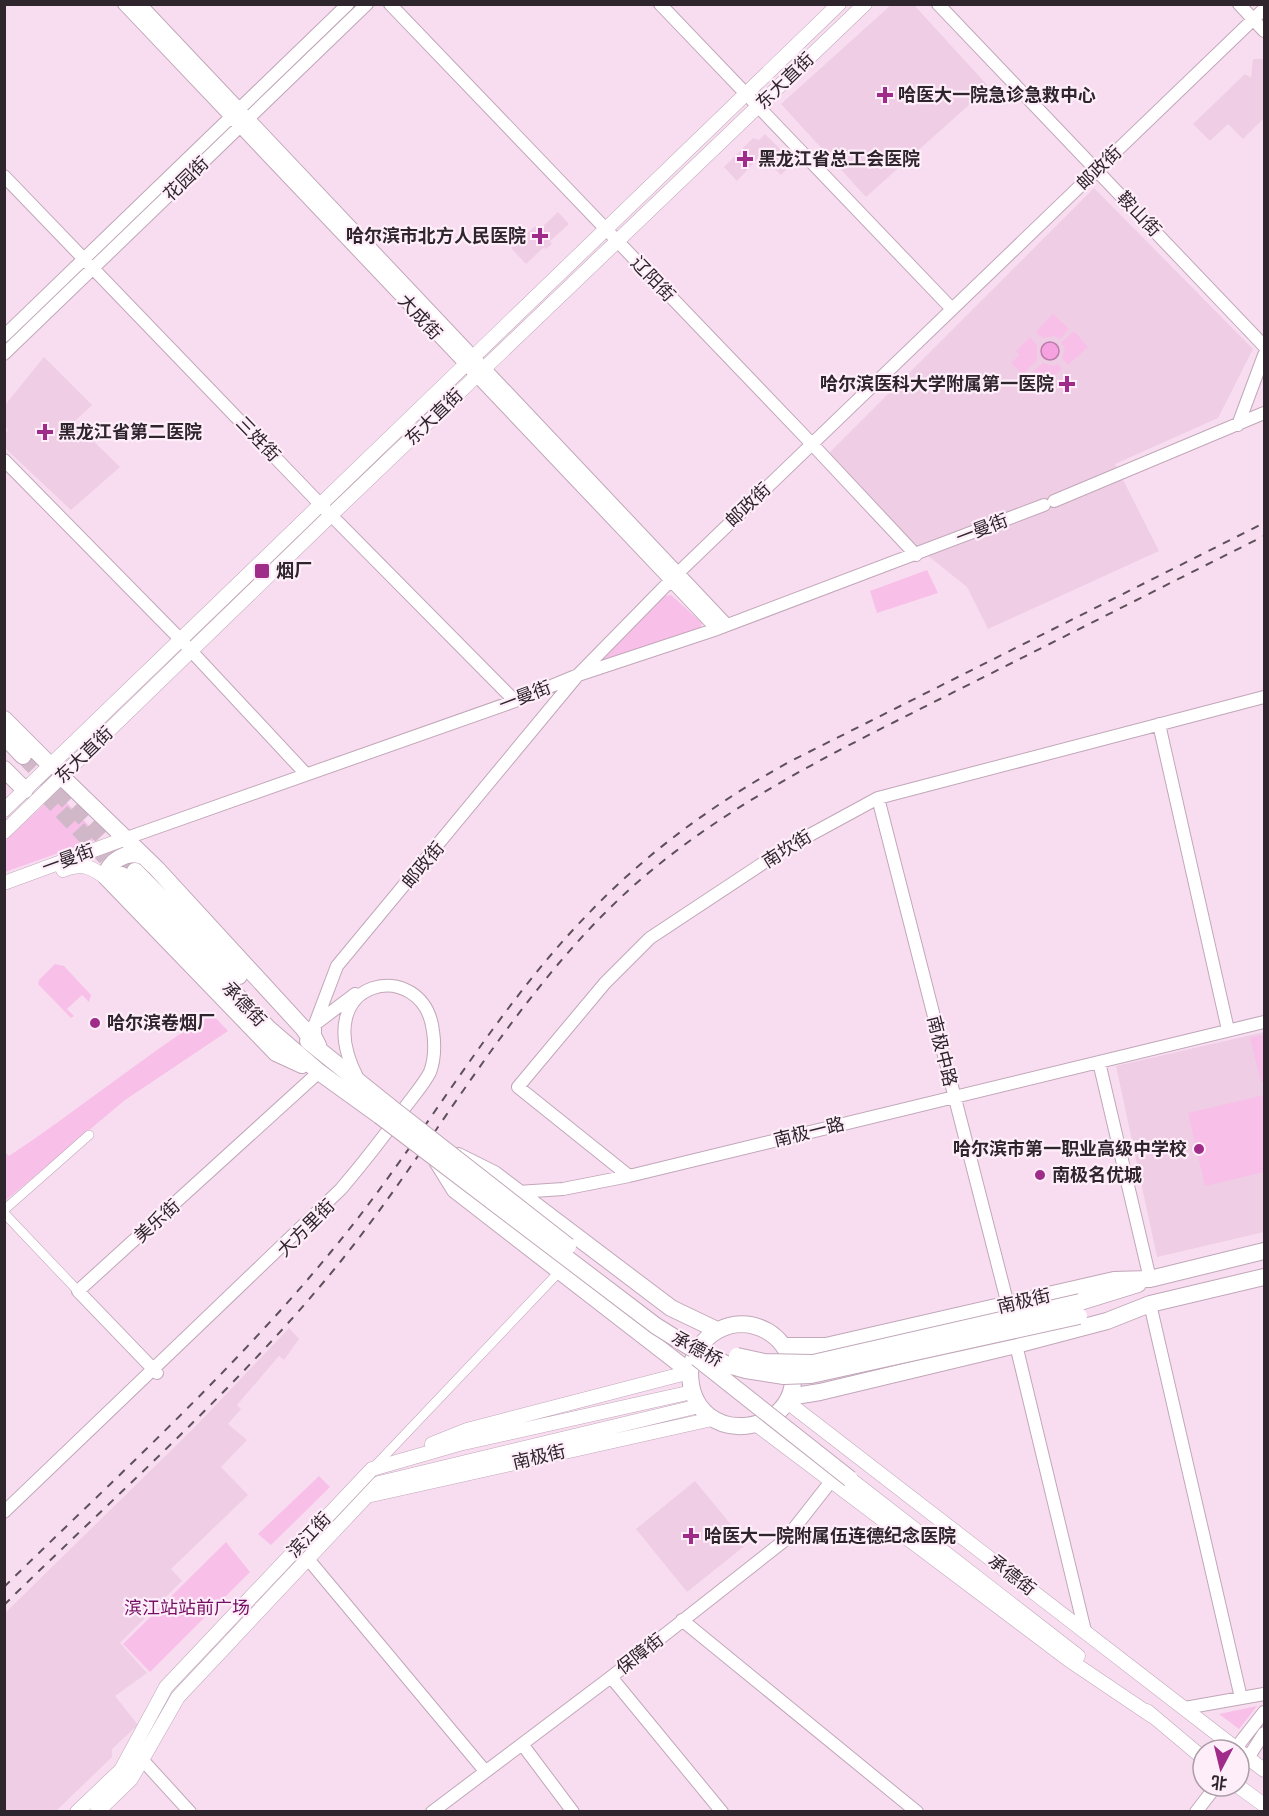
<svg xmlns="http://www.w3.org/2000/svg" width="1269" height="1816" font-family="Mulish,'Noto Sans SC',sans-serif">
	<rect width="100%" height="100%" fill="#f8ddf0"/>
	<path fill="#efcde5" d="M891,5H914L989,87L866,197L781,104Z
		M1253,59H1264V118L1243,139L1228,124L1210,141L1193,124L1245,74L1251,78Z
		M765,134L793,162L781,175L761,155L737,181L724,167L753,138L759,140Z
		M1094,188L1253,349L1218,418L1115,464L1159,551L988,629L967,587L907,539L828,454Z
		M558,212L569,224L550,241L552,244L546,249L544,247L526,264L511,248L535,226L539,230Z
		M44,357L92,405L74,422L120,467L71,510L5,448V434L8,430L5,426V405Z
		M1264,1032V1232L1157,1257L1116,1066Z
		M289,1328L299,1339L284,1360L279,1356L237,1405L241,1409L228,1424L247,1440L221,1467L248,1495L171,1569L182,1581L120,1643L147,1673L115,1696L138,1725L112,1749V1757L56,1811L5,1812V1613L194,1428Z
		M695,1481L747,1544L687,1592L636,1529Z"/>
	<path fill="#f8bfe8" d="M1053,314L1069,329L1060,339L1055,336L1043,338L1036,332Z
		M1074,331L1088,347L1068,365L1062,358L1065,348L1061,343Z
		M1030,337L1037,345V360L1023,374L1011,363L1019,355L1016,351Z
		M1043,363L1053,366L1058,364L1062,369L1038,390L1026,377Z
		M927,570L938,593L877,613L870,591Z
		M671,595L702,623L700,629L601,661L665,596Z
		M53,796H60L99,836L98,839L5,872V841Z
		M55,964L64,966L91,995L89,1002L82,995L67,1009L74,1016L71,1018L38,984L39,980Z
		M211,1013L228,1031L125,1100L5,1201V1152L9,1156C78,1110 142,1058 211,1013Z
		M1264,1035V1081L1261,1082L1250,1038Z
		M1264,1095V1172L1205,1186L1188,1113Z
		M319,1476L330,1487L271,1545L258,1534Z
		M226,1542L250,1572L150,1672L123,1644Z
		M1257,1706L1239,1729L1219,1714Z"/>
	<path fill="#f6a1e0" stroke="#ba7caa" stroke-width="1.5" d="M1041 351a9 9 0 1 1 18 0a9 9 0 1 1-18 0Z"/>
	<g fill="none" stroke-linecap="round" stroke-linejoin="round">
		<path stroke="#d0b8c9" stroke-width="16" stroke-dasharray="16 8" stroke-linecap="butt" d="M23,756L135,871
			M45,794L122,875"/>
		<g stroke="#c1a7b9" stroke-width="10">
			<path id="street" d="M4,1210L89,1135
				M4,1213L78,1291
				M374,1467L560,1271"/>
		</g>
		<g stroke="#c1a7b9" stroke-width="14">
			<path id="secondary" d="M124,4L717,629
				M140,4L727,625
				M390,4L812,444L916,555
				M660,4L952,309
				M938,4L1264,346
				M1239,4L1264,31
				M4,176L320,504L515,701
				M4,336L348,4
				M4,354L367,4
				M1238,425L1264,355
				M4,460L180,639L305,773
				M1054,501L1264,413
				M1159,724L1228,1030
				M878,798L1008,1305
				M124,839L515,701L578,675L717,629L1044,505
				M314,1025L355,994
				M320,1045L315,1035V1024L337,966L578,675L678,573L1264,9
				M1099,1062L1150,1279
				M629,1176L518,1087L605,983L650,938L786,848L878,798L1264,697
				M518,1192L563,1189L629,1176L1264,1022
				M1150,1304L1241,1698
				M1016,1345L1085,1631
				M157,1373L78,1291L319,1072
				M4,1512L341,1189C364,1162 385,1135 406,1106C414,1095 424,1084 430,1072C435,1059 435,1045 433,1031C424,955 305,977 358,1079
				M308,1559L485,1771
				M682,1620L917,1812
				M611,1677L722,1812
				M1185,1708L1264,1694
				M522,1744L573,1812
				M1236,1748L1264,1712
				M137,1754L190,1812
				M1248,1758L1264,1733
				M432,1812L611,1677L785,1540L832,1480
				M1196,1812L1216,1786"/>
		</g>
		<g stroke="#c1a7b9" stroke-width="15">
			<path id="primary" d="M4,810L839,4
				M4,832L331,515L865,4
				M63,870C83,862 92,867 109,880
				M4,883L124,839
				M786,1401L1238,1750
				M757,1425L1069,1660L1152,1716
				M432,1444L467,1430L690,1372
				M850,1479L1078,1656
				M367,1496L712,1419
				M1147,1711L1203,1758
				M1239,1751L1264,1770
				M1238,1786L1264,1805
				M77,1812L121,1770L166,1687L372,1469L459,1444L692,1392
				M97,1812L131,1779L178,1697L379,1483L699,1406"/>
		</g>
		<g stroke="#c1a7b9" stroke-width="18">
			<path id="highway" d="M4,719L51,766
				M4,736L23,756
				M4,769L25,790
				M62,777L157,869L303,1028L316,1047
				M142,856C128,850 107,861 106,877L276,1053L302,1065
				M135,871L239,976
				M122,875L268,1028L319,1072L380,1116
				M308,1041L389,1106
				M458,1156L494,1174L671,1308L717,1330
				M437,1161L455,1190L690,1372C690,1454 810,1436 791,1363C788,1350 779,1338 767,1331C733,1312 695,1335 690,1372
				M1080,1302L1138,1284
				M784,1346H826L1114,1280L1150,1279L1264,1251
				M789,1397L820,1392L1016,1345L1107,1321L1150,1304L1264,1277"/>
		</g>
		<use href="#street" stroke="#fff" stroke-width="9"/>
		<use href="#secondary" stroke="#fff" stroke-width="12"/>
		<use href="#primary" stroke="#fff" stroke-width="14"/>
		<use href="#highway" stroke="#fff" stroke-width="16"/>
		<path stroke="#5e505a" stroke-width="2" stroke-dasharray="8 8" stroke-linecap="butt" d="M4,1587C115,1478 231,1373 330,1253C421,1144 489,1016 588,914C647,852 715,803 789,762L1264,523
			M4,1605C118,1493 240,1386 341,1261C439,1138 514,994 631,888C723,806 831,754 940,699C1048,645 1156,590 1264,536"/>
		<g stroke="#c1a7b9" stroke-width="18" stroke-linecap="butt">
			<path id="highway-bridge" d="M389,1106L568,1246
				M380,1116L656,1326L688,1346L728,1365L746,1370L784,1376L811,1375L1079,1316
				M737,1356L764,1362L813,1363L1080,1302
				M697,1358L850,1479"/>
		</g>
		<use href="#highway-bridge" stroke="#fff" stroke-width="16"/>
	</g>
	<g fill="#9f2c88" stroke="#feeef9" stroke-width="2">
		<path d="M882 86h6v6h6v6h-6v6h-6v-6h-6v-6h6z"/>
		<path d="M742 150h6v6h6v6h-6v6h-6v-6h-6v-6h6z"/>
		<path d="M537 227h6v6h6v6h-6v6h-6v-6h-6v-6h6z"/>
		<path d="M1064 375h6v6h6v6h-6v6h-6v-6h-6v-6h6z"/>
		<path d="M42 423h6v6h6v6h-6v6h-6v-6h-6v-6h6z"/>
		<rect x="254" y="563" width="16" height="16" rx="3"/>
		<circle cx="95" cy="1023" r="6"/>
		<circle cx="1199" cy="1149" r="6"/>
		<circle cx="1040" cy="1175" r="6"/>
		<path d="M688 1527h6v6h6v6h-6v6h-6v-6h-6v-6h6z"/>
	</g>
	<g text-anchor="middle" stroke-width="4.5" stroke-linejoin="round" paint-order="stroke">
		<g font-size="18" fill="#2f252c" stroke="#feeef9">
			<text transform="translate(785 81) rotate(-44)" y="6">东大直街</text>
			<text transform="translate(1099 168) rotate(-44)" y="6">邮政街</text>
			<text transform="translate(186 179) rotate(-44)" y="6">花园街</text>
			<text transform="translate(1139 214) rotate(46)" y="6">鞍山街</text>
			<text transform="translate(653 279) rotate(46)" y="6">辽阳街</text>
			<text transform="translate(420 317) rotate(47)" y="6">大成街</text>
			<text transform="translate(434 417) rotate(-44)" y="6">东大直街</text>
			<text transform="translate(258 439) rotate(46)" y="6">三姓街</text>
			<text transform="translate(748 505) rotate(-44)" y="6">邮政街</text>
			<text transform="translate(982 529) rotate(-21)" y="6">一曼街</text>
			<text transform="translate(525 696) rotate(-21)" y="6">一曼街</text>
			<text transform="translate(84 755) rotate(-44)" y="6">东大直街</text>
			<text transform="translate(787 849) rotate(-32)" y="6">南坎街</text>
			<text transform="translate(68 859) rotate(-20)" y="6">一曼街</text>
			<text transform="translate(423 865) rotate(-50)" y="6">邮政街</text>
			<text transform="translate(244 1004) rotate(46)" y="6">承德街</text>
			<text transform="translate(942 1051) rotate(76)" y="6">南极中路</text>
			<text transform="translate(809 1132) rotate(-14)" y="6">南极一路</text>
			<text transform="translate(157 1221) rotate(-42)" y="6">美乐街</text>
			<text transform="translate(306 1228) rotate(-45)" y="6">大方里街</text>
			<text transform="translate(1024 1301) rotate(-13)" y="6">南极街</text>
			<text transform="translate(697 1349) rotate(28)" y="6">承德桥</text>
			<text transform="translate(539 1457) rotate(-13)" y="6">南极街</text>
			<text transform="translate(309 1535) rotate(-47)" y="6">滨江街</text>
			<text transform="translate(1012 1575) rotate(38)" y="6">承德街</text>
			<text transform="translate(640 1654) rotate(-38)" y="6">保障街</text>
		</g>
		<g font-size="18" font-weight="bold" fill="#2f252c" stroke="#feeef9" text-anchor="start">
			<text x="898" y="101">哈医大一院急诊急救中心</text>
			<text x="758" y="165">黑龙江省总工会医院</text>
			<text x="526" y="242" text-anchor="end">哈尔滨市北方人民医院</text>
			<text x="1054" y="390" text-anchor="end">哈尔滨医科大学附属第一医院</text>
			<text x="58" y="438">黑龙江省第二医院</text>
			<text x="276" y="577">烟厂</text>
			<text x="107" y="1029">哈尔滨卷烟厂</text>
			<text x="1187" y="1155" text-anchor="end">哈尔滨市第一职业高级中学校</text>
			<text x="1052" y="1181">南极名优城</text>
			<text x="704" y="1542">哈医大一院附属伍连德纪念医院</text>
		</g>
		<g font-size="18" fill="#740e62" stroke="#feeef9">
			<text x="187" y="1614">滨江站站前广场</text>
		</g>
	</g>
	<rect width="1269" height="1816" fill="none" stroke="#2f252c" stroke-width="12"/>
	<g transform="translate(1221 1768) rotate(187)"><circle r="28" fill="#feeef9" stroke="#ab9ea7" stroke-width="1.5"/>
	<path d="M0-4.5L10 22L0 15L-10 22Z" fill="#9f2c88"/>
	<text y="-9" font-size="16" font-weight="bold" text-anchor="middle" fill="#2f252c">北</text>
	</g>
</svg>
